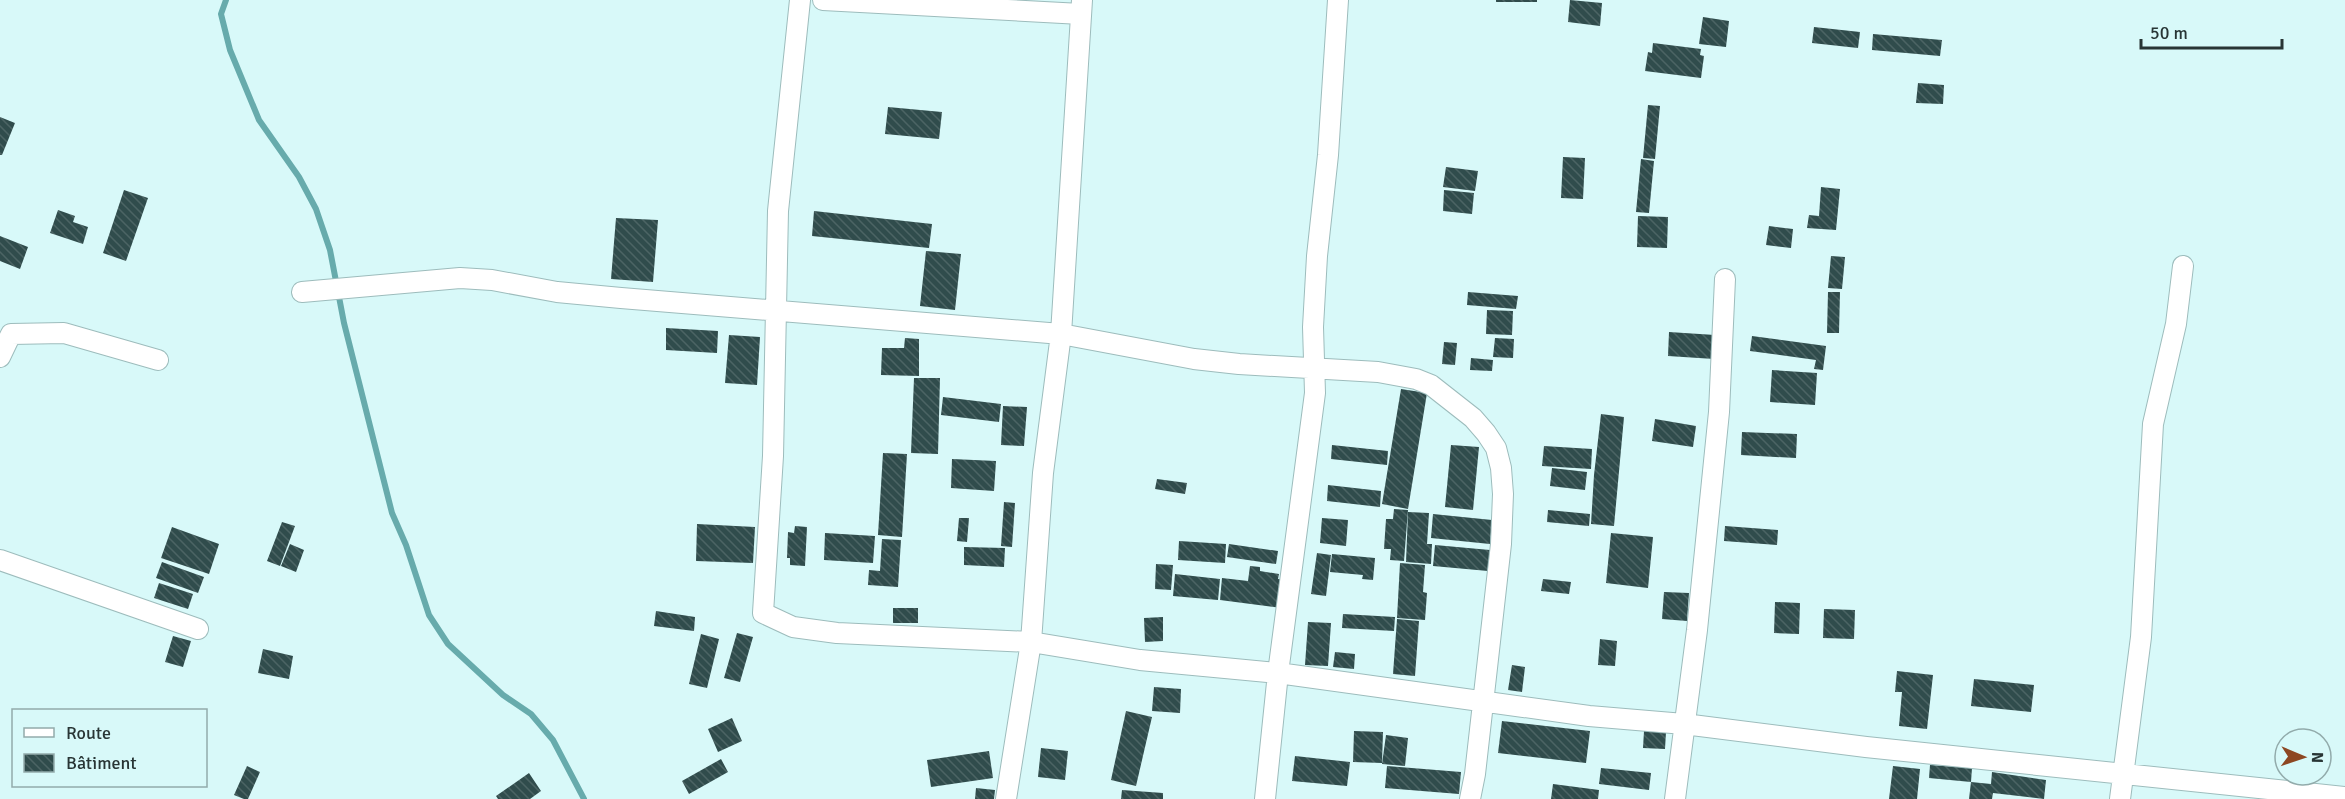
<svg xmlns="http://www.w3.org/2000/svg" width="2345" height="799" font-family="Signika,sans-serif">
	<defs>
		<pattern id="building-back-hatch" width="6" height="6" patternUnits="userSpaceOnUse" patternTransform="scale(1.5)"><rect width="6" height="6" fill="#304c4c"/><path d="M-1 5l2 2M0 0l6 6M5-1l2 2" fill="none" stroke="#4c6464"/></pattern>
	</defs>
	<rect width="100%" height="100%" fill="#d8f9f9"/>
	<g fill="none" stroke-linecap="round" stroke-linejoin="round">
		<path stroke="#67abac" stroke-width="6" d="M226,0L221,14L230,50L259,120L299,177L316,209L330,250L344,323L392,513L406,545L429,615L448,644L503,695L531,714L553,740L584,799"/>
	</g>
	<path fill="url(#building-back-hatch)" d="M1496,0H1537V2H1496Z
		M1570,0L1602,3L1600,26L1568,22Z
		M1703,17L1729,21L1726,47L1699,44Z
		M1814,27L1860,32L1858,48L1812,43Z
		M1873,34L1942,40L1940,56L1872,50Z
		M1653,43L1701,49L1700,55L1704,56L1701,78L1645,71L1648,52L1652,53Z
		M1918,83L1944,85L1943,104L1916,103Z
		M1648,105L1660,106L1655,159L1643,158Z
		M888,107L942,112L939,139L885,134Z
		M0,117L15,123L2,155H0Z
		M1563,157L1585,158L1583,199L1561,198Z
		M1641,159L1654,161L1649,213L1636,212Z
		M1446,167L1478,171L1475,191L1443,187Z
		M1821,187L1840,189L1836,230L1807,228L1809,215L1819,216Z
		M124,190L148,198L126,261L103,253Z
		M1444,190L1474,193L1472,214L1443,211Z
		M58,210L75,216L73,222L88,227L83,244L50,233Z
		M814,211L932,224L929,248L812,236Z
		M1638,216L1668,217L1667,248L1637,247Z
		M616,218L658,220L653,282L611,279Z
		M1769,226L1793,229L1791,248L1766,245Z
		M0,236L28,247L20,269L0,261Z
		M926,251L961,254L955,310L920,306Z
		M1831,256L1845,257L1842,289L1828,288Z
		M1468,292L1518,296L1516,309L1467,305Z
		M1828,292H1840L1839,333H1827Z
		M1487,310L1513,311L1512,335L1486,334Z
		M666,328L718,331L717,353L666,350Z
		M1669,332L1715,335L1714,359L1668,356Z
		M729,335L760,337L757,385L725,383Z
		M1752,336L1826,346L1823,370L1814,369L1816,360L1750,351Z
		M905,338L919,339V376L881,375L882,348H904Z
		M1495,338L1514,339L1513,358L1493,357Z
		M1444,342L1457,343L1455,365L1442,364Z
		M1471,358L1493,360L1492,371L1470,370Z
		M1772,370L1817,373L1815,405L1770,402Z
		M914,378H940L938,454L911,453Z
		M1401,389L1427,393L1408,509L1382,504Z
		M943,397L1001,404L999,422L941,415Z
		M1003,406L1027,407L1024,446L1001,445Z
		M1601,414L1624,417L1614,526L1591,524L1594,475Z
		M1655,419L1696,426L1693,447L1652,441Z
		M1742,432L1797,434L1796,458L1741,455Z
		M1332,445L1388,451L1387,465L1331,459Z
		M1451,445L1479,447L1473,510L1445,507Z
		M1544,446L1592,449L1591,469L1542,466Z
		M883,453L907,454L902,537L878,535Z
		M952,459L996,461L994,491L951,488Z
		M1552,468L1587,472L1585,490L1550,486Z
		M1157,479L1187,483L1185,494L1155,489Z
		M1328,485L1381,491L1380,507L1327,501Z
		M1004,502L1015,503L1012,547L1001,546Z
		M1394,509L1408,510L1404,561L1390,560L1391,549H1384L1386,519H1393Z
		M1548,510L1590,514L1589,526L1547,522Z
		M1408,512L1429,513L1427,544H1432L1431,564L1406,562Z
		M1433,514L1492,520L1490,544L1431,538Z
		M959,518H969L967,542L957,541Z
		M1322,518L1348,520L1346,546L1320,543Z
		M282,522L295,526L280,566L267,561Z
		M697,524L755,527L753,563L696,561Z
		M795,526L807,527L805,566L790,565V558H787L788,532L794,533Z
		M1725,526L1778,530L1777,545L1724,541Z
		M172,527L219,544L209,574L161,558Z
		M825,533L875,536L873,563L824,560Z
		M1611,533L1653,537L1648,588L1606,583Z
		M882,539L901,540L898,587L868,585L869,570L880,571Z
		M1179,541L1226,544L1225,563L1178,560Z
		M290,544L304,550L296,572L281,566Z
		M1229,544L1278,551L1276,564L1227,557Z
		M1435,545L1490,550L1488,571L1433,566Z
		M964,547L1005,548L1004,567L964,565Z
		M1317,553L1331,555L1326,596L1311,594Z
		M1332,554L1375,558L1373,580L1362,579L1363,575L1330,572Z
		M162,562L204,577L198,593L156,578Z
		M1400,563L1425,565L1423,592L1427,593L1425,620L1397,618Z
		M1156,564L1173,565L1171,590L1155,589Z
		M1250,566L1260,567V571L1279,574L1278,579L1286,580L1282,608L1220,600L1222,578L1248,581Z
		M1175,574L1220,579L1218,600L1173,596Z
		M1543,579L1571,582L1569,594L1541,591Z
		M159,583L193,594L188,609L154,598Z
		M1664,592L1689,593L1687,621L1662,619Z
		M1775,602L1800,603L1799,634L1774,633Z
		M893,608H918V623H893Z
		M1824,609L1855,610L1854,639L1823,638Z
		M656,611L695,617L694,631L654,626Z
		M1343,614L1395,617L1394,631L1342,628Z
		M1163,617V641L1145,642L1144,618Z
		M1397,619L1419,621L1415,676L1393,674Z
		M1308,622L1331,623L1328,666L1305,665Z
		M737,633L753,637L740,682L724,678Z
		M701,634L719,639L707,688L689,684Z
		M173,636L191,641L183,667L165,662Z
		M1600,639L1617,641L1615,666L1598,665Z
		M263,649L293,656L289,679L258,673Z
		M1335,652L1355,654L1354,669L1333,667Z
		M1512,665L1525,667L1522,692L1508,690Z
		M1897,671L1933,675L1927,729L1899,726L1902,692H1895Z
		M1974,679L2034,685L2031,712L1971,706Z
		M1154,687L1181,689L1180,713L1152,711Z
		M1126,711L1152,717L1136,786L1111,780Z
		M732,718L742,741L718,752L708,729Z
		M1502,721L1590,731L1586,763L1498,753Z
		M1354,731L1383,732L1382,763L1353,762Z
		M1644,731L1666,732L1665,749L1643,748Z
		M1386,735L1408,738L1405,766L1382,764Z
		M1041,748L1068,751L1065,780L1038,777Z
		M989,751L993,778L931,787L927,760Z
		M1295,756L1350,762L1347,786L1292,781Z
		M721,759L728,772L689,794L682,781Z
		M1930,765L1972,768L1971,782L1929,778Z
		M247,766L260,772L248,799H244L234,795Z
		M1387,766L1461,772L1459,794L1385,788Z
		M1893,766L1920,769L1917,799H1889Z
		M1601,768L1651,773L1649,790L1599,784Z
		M1992,772L2046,780L2044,799L1993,793L1992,799H1969L1971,782L1991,784Z
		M529,773L541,791L530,799H498L496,796Z
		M1553,784L1599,790L1598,799H1551Z
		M976,788L995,790L994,799H975Z
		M1122,790L1163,793V799H1121Z"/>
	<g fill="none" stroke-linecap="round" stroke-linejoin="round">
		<g stroke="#9dbcbc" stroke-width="22">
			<path id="street" d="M800,0L778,211L773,456L763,613L793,627L837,633L1031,642L1140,660L1278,673L1589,716L1684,724L1866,747L2345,797
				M823,0L1081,14
				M302,292L460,278L492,280L557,292L621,298L1061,334L1194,359L1239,364L1378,372L1416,379L1431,385L1473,418L1486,433L1496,448L1501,468L1503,494L1501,544L1475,774L1470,799
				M0,357L11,334L64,333L158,360
				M0,560L198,629
				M1006,799L1031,642L1043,473L1061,334L1082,0
				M1265,799L1278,673L1315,393L1313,327L1317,256L1328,155L1338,0
				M1675,799L1697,630L1719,412L1725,279
				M2120,799L2141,637L2153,424L2176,324L2183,266"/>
		</g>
		<use href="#street" stroke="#fff" stroke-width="20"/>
	</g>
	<rect x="12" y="709" width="195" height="78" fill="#d8f9f9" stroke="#92abab" stroke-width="1.5"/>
	<rect x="24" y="728" width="30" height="9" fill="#ffffff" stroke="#92abab" stroke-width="1.5"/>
	<text x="66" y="739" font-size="18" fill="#283535">Route</text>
	<rect x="24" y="754" width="30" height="18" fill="url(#building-back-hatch)" stroke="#92abab" stroke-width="1.5"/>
	<text x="66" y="769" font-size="18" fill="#283535">Bâtiment</text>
	<g transform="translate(2303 757) rotate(92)"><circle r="28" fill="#d8f9f9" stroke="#92abab" stroke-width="1.5"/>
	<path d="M0-4.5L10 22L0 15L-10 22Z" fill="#8d4722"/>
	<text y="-9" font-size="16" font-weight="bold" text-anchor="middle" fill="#283535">N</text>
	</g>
	<path d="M2141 39v9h141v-9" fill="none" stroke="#283535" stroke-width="3"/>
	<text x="2150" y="39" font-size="18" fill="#283535" stroke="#d8f9f9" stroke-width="4.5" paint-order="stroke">50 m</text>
</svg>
